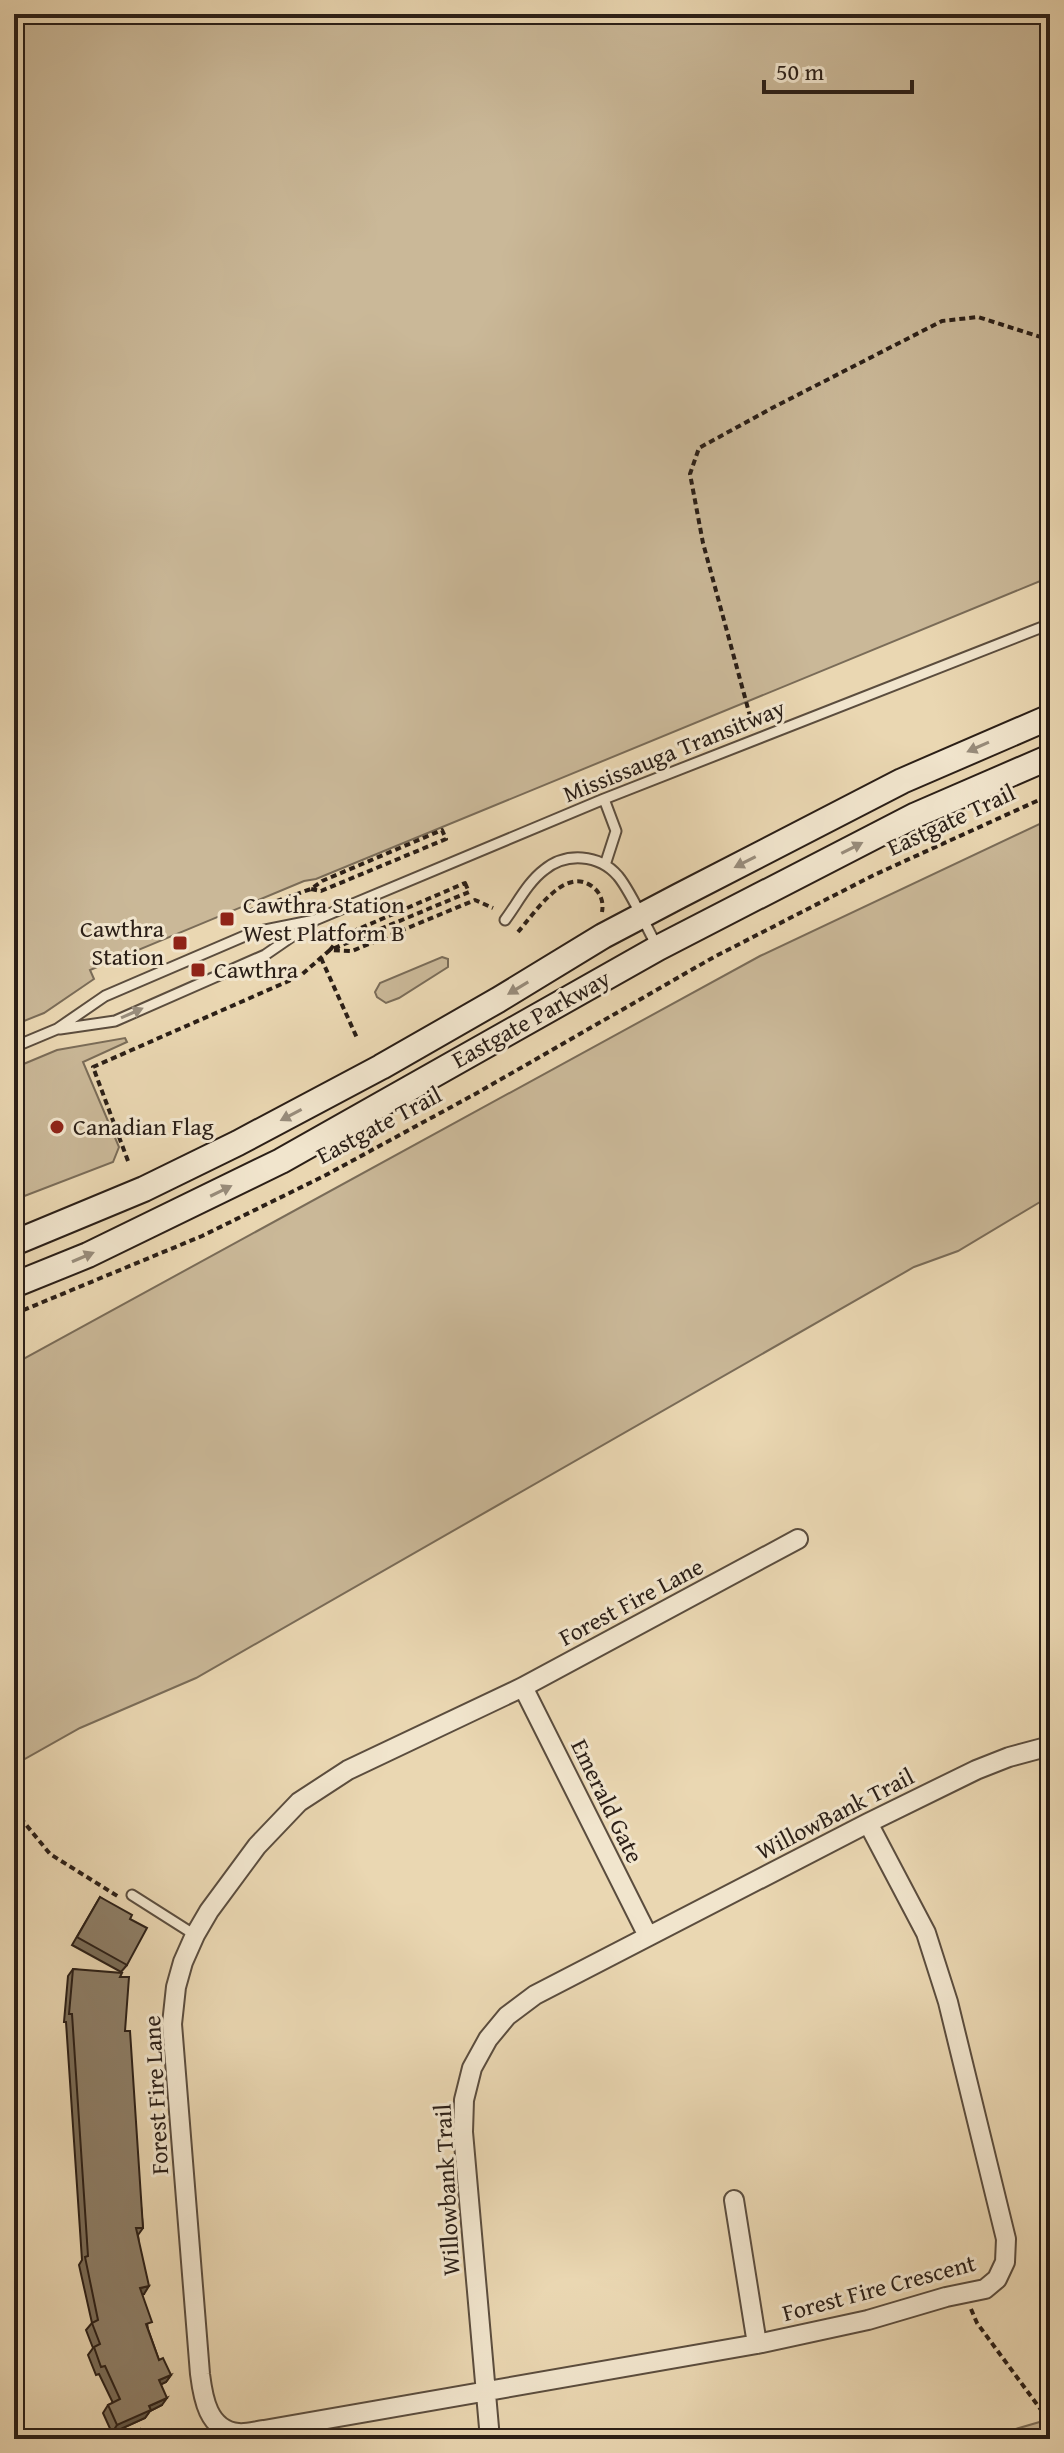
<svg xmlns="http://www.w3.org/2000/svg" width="1064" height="2453" font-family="'Gentium Book Plus',serif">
	<rect width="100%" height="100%" fill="#ead7b2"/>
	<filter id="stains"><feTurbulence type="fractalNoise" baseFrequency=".0025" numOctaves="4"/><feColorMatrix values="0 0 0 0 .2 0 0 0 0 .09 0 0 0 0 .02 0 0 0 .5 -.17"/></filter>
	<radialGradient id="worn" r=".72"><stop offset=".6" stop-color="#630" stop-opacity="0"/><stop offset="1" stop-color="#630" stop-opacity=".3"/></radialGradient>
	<path fill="#cab898" stroke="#7a6c58" stroke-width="2" d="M14,14H1050V577L316,879L304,881L90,970L94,979L44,1013L14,1025Z
		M1050,819V1196L958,1251L914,1267L196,1678L80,1728L14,1765V1364L760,956Z
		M442,957L448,959V967L399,998L386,1003L377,997L375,992L380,983Z
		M125,1038L127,1042L83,1062L119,1147L113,1162L14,1200V1068L57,1050Z
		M1050,2419V2439H981L1043,2421Z"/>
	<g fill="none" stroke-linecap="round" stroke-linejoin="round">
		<g stroke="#5b4d3e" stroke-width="13">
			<path id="service" d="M604,799L616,831L605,865
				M505,920C517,904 528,882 544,870C566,852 599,854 618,876C632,893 646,927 658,948
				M60,1029L115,1021L265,955L313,922
				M14,1047L57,1029L105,996L254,932L315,920L604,799L1050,624
				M132,1895L195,1935"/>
		</g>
		<g stroke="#5b4d3e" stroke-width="22">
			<path id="minor" d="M798,1539L523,1687L348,1770L299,1802L257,1846L209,1911L195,1935L183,1962L176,1987L172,2024L200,2374C203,2398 208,2430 238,2433C246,2434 256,2431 264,2430L757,2344L868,2320L946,2297L985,2289L997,2279L1005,2262L1006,2239L948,2002L926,1933L868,1823
				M523,1687L648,1936
				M734,2200L757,2344
				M490,2439L463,2132L464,2100L472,2068L488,2039L507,2016L535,1995L868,1823L976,1770L1009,1757L1050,1746"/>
		</g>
		<g stroke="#2b1f17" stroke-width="28">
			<path id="secondary" d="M14,1243L144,1189L238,1143L381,1067L498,1000L603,936L679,896L902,781L1050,717
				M14,1285L88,1255L281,1161L658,948L916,815L1050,757"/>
		</g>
		<path stroke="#2b1f17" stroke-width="4" stroke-dasharray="6 4" stroke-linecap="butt" d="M753,727L703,543L690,474L699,448L774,407L942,321L978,317L1050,340
			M465,883L469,892L330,950L340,937Z
			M248,911L311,889L322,881L442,830L446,839L321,891L311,889
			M518,932C534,914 563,868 590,885C600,891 604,901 602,912
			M321,958L357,1038
			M128,1161L93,1067L300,976L330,950L352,951L475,900L493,908
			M14,1314L202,1236L326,1175L477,1093L714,957L874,875L1050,795
			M14,1810L50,1854L119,1897
			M971,2309L977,2323L1050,2422"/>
		<use href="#service" stroke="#f1e5cd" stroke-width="9"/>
		<use href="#minor" stroke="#f1e5cd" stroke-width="18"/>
		<use href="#secondary" stroke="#f1e5cd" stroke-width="24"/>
	</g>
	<path fill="#7a6d59" stroke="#2b1f17" stroke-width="2" d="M100,1897L130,1919L127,1965L121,1972L72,1945Z
		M73,1969L120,1977L143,2228L138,2235L144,2294H142L148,2329L159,2360L171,2375L166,2382L161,2384L162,2405L150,2411L145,2418L112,2433L103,2413L108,2405L113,2403L99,2374L96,2375L88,2355L93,2348L86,2330L92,2323L79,2265L82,2260L66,2022H64L68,1976Z"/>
	<path fill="#635949" stroke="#2b1f17" stroke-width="2" d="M149,2286L144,2294L134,2296L140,2288Z
		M171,2375L166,2382L154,2388L159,2380Z
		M167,2398L162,2405L150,2411L145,2418L112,2433L117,2425L149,2406Z"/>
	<path fill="#8e7f68" stroke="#2b1f17" stroke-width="2" d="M100,1897L132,1915L130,1919L147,1928L127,1965L77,1937Z
		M73,1969L122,1973L120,1977H129L125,2031H130L143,2228H136L149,2286L140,2288L152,2322L146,2324L159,2360L163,2358L171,2375L159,2380L167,2398L149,2406L151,2410L117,2425L108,2405L120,2399L105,2366L101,2367L94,2347L100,2344L92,2323L98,2320L85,2257L88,2256L72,2014H69Z
		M141,2429L157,2439H135Z"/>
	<defs><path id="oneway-solid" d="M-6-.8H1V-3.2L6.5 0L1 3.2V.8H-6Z" transform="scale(2)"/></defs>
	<g fill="#988c7b">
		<use href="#oneway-solid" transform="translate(978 747) rotate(156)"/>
		<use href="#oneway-solid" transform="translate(852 848) rotate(-27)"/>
		<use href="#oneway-solid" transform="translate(745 862) rotate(153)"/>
		<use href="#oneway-solid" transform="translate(518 988) rotate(149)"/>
		<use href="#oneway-solid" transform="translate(132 1013) rotate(-24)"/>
		<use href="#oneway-solid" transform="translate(291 1115) rotate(152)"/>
		<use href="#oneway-solid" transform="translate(221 1191) rotate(-26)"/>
		<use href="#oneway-solid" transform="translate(83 1257) rotate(-23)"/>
	</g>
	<g fill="#8f2418" stroke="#f1e5cd" stroke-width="3">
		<rect x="219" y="911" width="16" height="16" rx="4"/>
		<rect x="172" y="935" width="16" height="16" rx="4"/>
		<rect x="190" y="962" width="16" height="16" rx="4"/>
		<circle cx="57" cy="1127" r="8"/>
	</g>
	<g text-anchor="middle" stroke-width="6" stroke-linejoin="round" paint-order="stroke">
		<g font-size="24" fill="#2b1f17" stroke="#f1e5cd">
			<text transform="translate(674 751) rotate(-22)" y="8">Mississauga Transitway</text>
			<text transform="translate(951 820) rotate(-25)" y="8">Eastgate Trail</text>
			<text transform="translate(531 1019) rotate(-29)" y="8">Eastgate Parkway</text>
			<text transform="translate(379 1125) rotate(-28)" y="8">Eastgate Trail</text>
			<text transform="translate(631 1602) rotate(-28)" y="8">Forest Fire Lane</text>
			<text transform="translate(607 1801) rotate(64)" y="8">Emerald Gate</text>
			<text transform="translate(835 1814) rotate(-27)" y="8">WillowBank Trail</text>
			<text transform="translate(156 2095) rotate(-93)" y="8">Forest Fire Lane</text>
			<text transform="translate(447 2190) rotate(-93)" y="8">Willowbank Trail</text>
			<text transform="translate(879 2288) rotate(-15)" y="8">Forest Fire Crescent</text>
		</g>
		<g font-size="24" fill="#2b1f17" stroke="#f1e5cd" text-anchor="start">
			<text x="243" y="913">Cawthra Station<tspan x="243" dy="28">West Platform B</tspan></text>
			<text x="164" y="937" text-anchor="end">Cawthra<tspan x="164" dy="28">Station</tspan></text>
			<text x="214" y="978">Cawthra</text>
			<text x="73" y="1135">Canadian Flag</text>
		</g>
	</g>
	<rect width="1064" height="2453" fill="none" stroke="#ead7b2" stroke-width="48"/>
	<rect x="16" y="16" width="1032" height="2421" fill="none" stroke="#2b1f17" stroke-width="4"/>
	<rect x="24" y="24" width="1016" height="2405" fill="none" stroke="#2b1f17" stroke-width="2"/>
	<path d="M764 80v12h148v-12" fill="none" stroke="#2b1f17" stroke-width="4"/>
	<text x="776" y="80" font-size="24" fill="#2b1f17" stroke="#f1e5cd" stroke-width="6" paint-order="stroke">50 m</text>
	<rect width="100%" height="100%" filter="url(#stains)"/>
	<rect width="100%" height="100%" fill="url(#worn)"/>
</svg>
